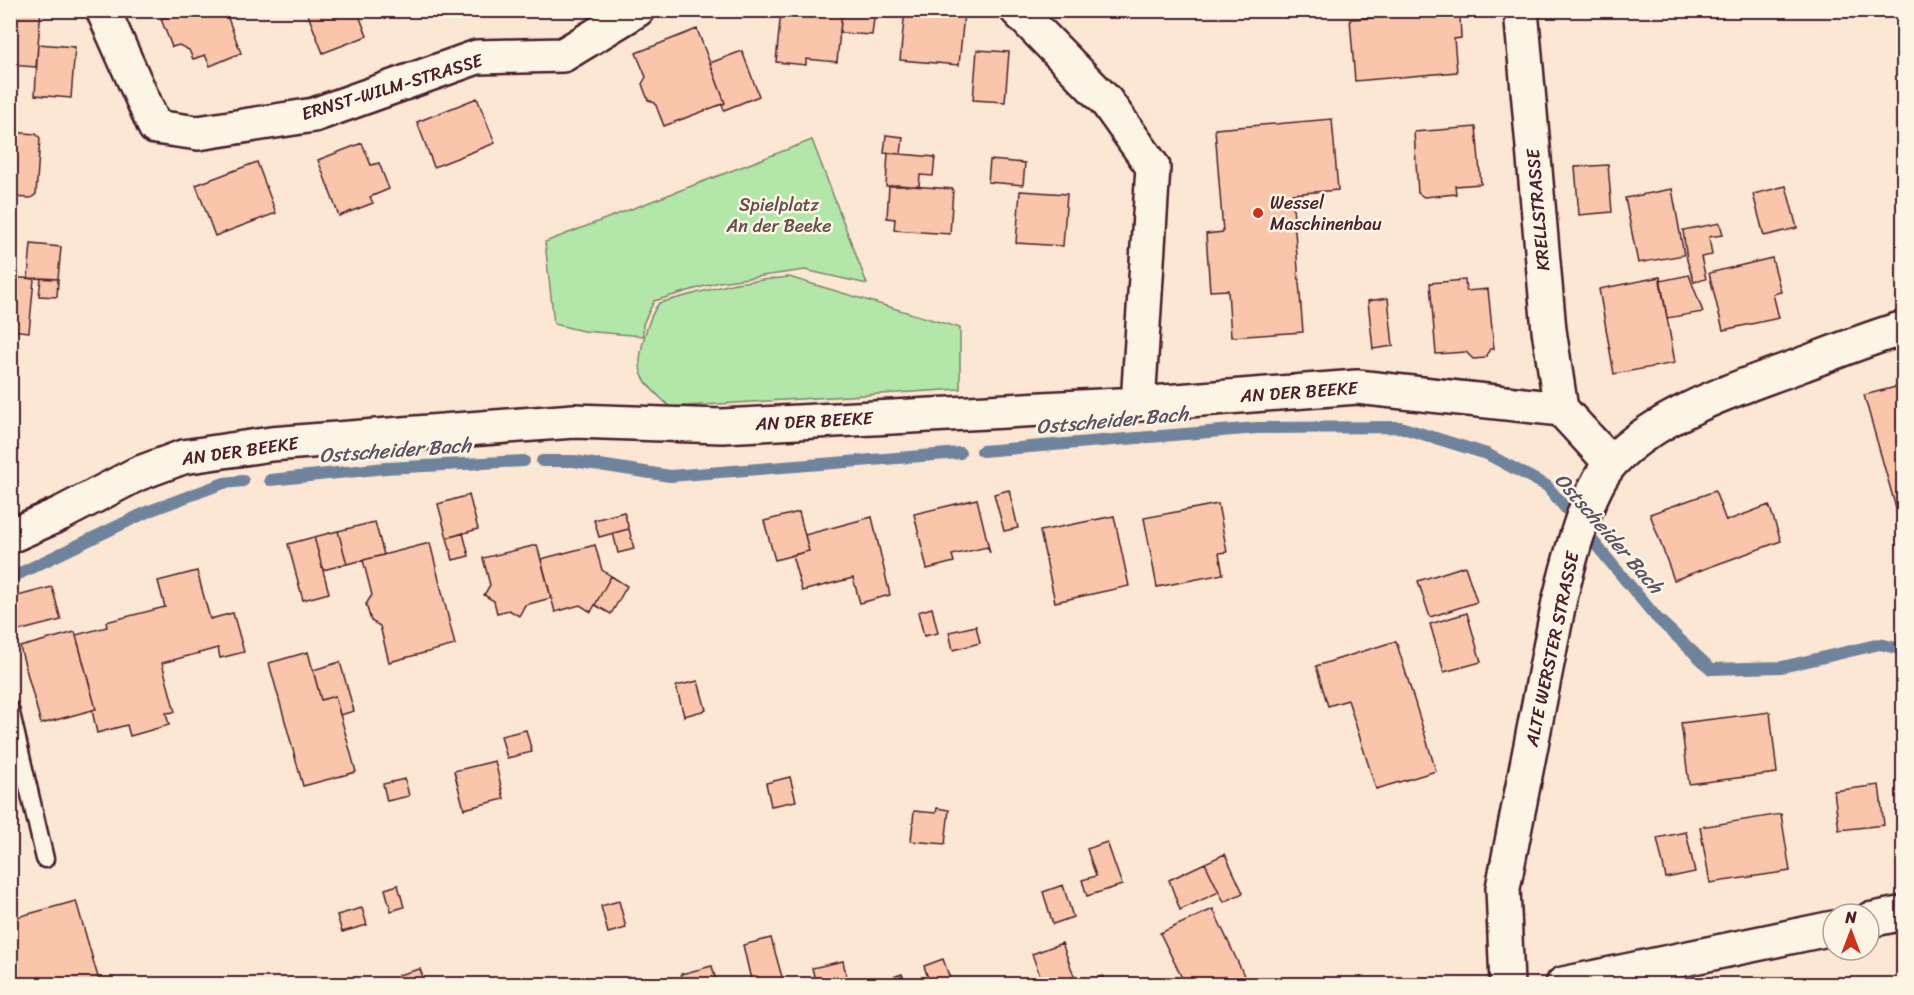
<svg xmlns="http://www.w3.org/2000/svg" width="1914" height="995" font-family="Sriracha,sans-serif">
	<rect width="100%" height="100%" fill="#fbe7d4"/>
	<filter id="ink" filterUnits="userSpaceOnUse"><feTurbulence type="fractalNoise" baseFrequency=".0167" numOctaves="2"/><feDisplacementMap in="SourceGraphic" scale="12" xChannelSelector="R" yChannelSelector="G"/><feConvolveMatrix kernelMatrix="1 2 1 2 8 2 1 2 1" color-interpolation-filters="sRGB"/></filter>
	<g filter="url(#ink)">
		<path fill="#b3e7a9" stroke="#7e836a" stroke-width="1.5" d="M812,140L867,284L805,270L719,282L654,301L643,324V336L583,331L554,324L545,242Z
			M789,277L960,328V389L670,407C660,397 648,388 642,375C635,359 649,316 659,303L735,283Z"/>
		<g fill="none" stroke-linecap="round" stroke-linejoin="round">
			<path stroke="#6f839d" stroke-width="12" d="M982,451L1257,428L1400,427L1487,454L1547,486L1656,617L1711,669L1782,667L1880,644L1904,650
				M542,461H574L670,476L960,453
				M270,480L386,468L524,461
				M10,578L149,511L224,483L243,481"/>
		</g>
		<path fill="#fac6ab" stroke="#4a1f2b" stroke-width="1.5" d="M10,10H41L36,67L10,65Z
			M183,10H225L241,53L210,66L205,55L193,59L189,50L179,45L172,47L161,19Z
			M306,10H357L367,36L323,53Z
			M781,10H842L837,62L806,59V65L776,62Z
			M842,10H875L872,35L840,33Z
			M905,10L964,14L959,65L900,60Z
			M1306,10H1353V12L1306,16Z
			M1406,10H1428V14L1452,12V17L1460,16L1461,38L1454,39L1457,72L1355,81L1350,19L1406,16Z
			M697,29L725,103L664,126L655,103L648,100L642,84L646,77L636,53Z
			M38,44L75,47L71,98L35,95Z
			M977,50L1009,52L1005,102L973,100Z
			M742,51L759,96L724,110L722,105L725,103L710,63Z
			M477,98L495,143L434,167L417,122Z
			M1332,119L1338,190L1292,194L1303,332L1231,337L1228,290L1210,291L1206,234L1223,232L1215,129Z
			M1476,127L1481,184L1455,186L1456,194L1424,197L1418,193L1414,132Z
			M10,132L36,134L40,138L36,194L31,198L10,197Z
			M886,135L903,137L901,154L884,153Z
			M362,143L371,165L379,163L389,189L370,197L373,203L339,216L318,160Z
			M888,153L935,157L933,176L920,175L919,186H886Z
			M990,160L1025,163L1023,185L988,182Z
			M257,162L276,213L215,236L196,185Z
			M1608,165L1612,212L1579,215L1575,167Z
			M897,185L953,189L950,234L894,230L895,219L887,218L889,186Z
			M1786,186L1797,228L1764,236L1753,194Z
			M1672,189L1684,255L1638,263L1625,198Z
			M1020,191L1067,194L1063,246L1016,243Z
			M1720,223L1723,235L1709,237L1712,255L1701,257L1706,279L1694,282L1687,260L1683,230Z
			M31,244L61,247L58,279L28,278Z
			M1772,258L1781,292L1773,294L1779,318L1723,330L1709,273Z
			M1689,275L1703,312L1667,318L1660,281Z
			M10,277L34,279L29,332L10,330Z
			M1660,277L1675,363L1614,374L1599,289Z
			M41,278L58,279L57,297L39,296Z
			M1465,280L1466,291L1488,289L1494,349H1490L1485,358L1473,359L1466,352L1436,354L1430,283Z
			M1388,298L1393,346L1373,349L1368,301Z
			M1904,385V525L1901,526L1864,395Z
			M1009,490L1018,528L1004,531L994,494Z
			M1715,491L1726,521L1769,505L1781,541L1674,580L1650,514Z
			M469,495L478,529L447,538L438,504Z
			M977,499L990,553L987,547L952,555L954,562L927,569L914,514Z
			M1218,504L1227,552L1219,553L1223,574L1157,587L1144,518Z
			M624,512L629,529L599,537L594,520Z
			M799,512L809,551L775,560L764,521Z
			M1114,516L1129,586L1055,602L1040,531Z
			M872,517L890,595L860,603L853,578L802,591L792,555L809,551L805,535Z
			M375,522L384,555L347,564L338,531Z
			M629,529L634,549L618,553L613,533Z
			M338,531L347,564L323,570L314,537Z
			M463,533L469,556L453,560L447,538Z
			M314,537L329,593L303,600L288,544Z
			M430,543L455,645L389,662L380,626L371,621L366,604L372,595L363,560Z
			M537,545L551,598L525,605L519,616L509,610L497,613L494,601L484,595L490,585L483,558Z
			M595,545L602,570L611,576L591,612L580,605L555,612L541,559Z
			M1465,566L1477,602L1430,617L1418,581Z
			M197,571L210,619L233,613L244,652L220,658L218,648L162,663L175,712L166,713L169,725L130,736L127,725L97,733L92,710L96,709L76,635L107,627L106,622L165,607L158,581Z
			M611,576L627,586L611,614L595,605Z
			M52,587L61,620L10,633V598Z
			M932,608L938,633L924,636L918,612Z
			M1467,613L1481,662L1444,672L1430,624Z
			M976,626L980,643L953,650L949,632Z
			M75,632L96,709L41,724L20,647Z
			M1396,641L1436,771L1376,789L1348,700L1328,706L1316,666Z
			M308,652L321,700L335,696L356,772L303,786L269,663Z
			M340,662L354,711L340,715L335,696L321,700L313,670Z
			M698,681L706,710L684,716L676,686Z
			M1770,712L1777,773L1689,784L1681,723Z
			M526,730L532,752L507,758L501,736Z
			M495,761L504,799L464,809L454,771Z
			M790,777L796,801L771,806L766,783Z
			M405,779L409,796L387,801L383,784Z
			M1879,785L1884,825L1839,830L1834,791Z
			M937,808L949,810L945,844L911,841L914,811L936,813Z
			M1781,814L1790,871L1710,883L1700,827Z
			M1686,832L1695,872L1666,878L1657,838Z
			M1107,842L1122,885L1087,896L1082,880L1096,876L1087,849Z
			M1225,854L1243,893L1224,902L1205,863Z
			M1205,863L1219,892L1180,910L1169,880Z
			M398,885L404,907L391,911L385,889Z
			M1063,885L1073,917L1053,924L1043,892Z
			M76,901L100,984H10V919Z
			M619,901L626,928L608,933L601,906Z
			M362,908L367,925L342,932L337,915Z
			M1213,909L1248,984H1185L1160,933Z
			M771,938L784,984H752L743,945Z
			M1062,943L1077,984H1043L1032,954Z
			M943,959L952,984H930L924,966Z
			M843,961L848,984H816L812,968Z
			M712,966L717,984H684L681,974Z
			M420,969L425,983L401,984L398,975Z
			M902,974L905,984H875V983Z
			M1103,976L1106,984H1081Z"/>
		<g fill="none" stroke-linecap="round" stroke-linejoin="round">
			<g stroke="#4a1f2b" stroke-width="21">
				<path id="lane" d="M10,709L45,859"/>
			</g>
			<g stroke="#4a1f2b" stroke-width="38">
				<path id="street" d="M103,10L155,127L198,133L314,115L477,57L563,55L637,10
					M1017,10L1106,101L1153,167L1138,404
					M1521,10L1549,330L1561,409
					M10,536L62,513L137,474L183,457L271,444L574,421L722,426L1138,404L1357,387L1561,409L1611,463
					M1507,984L1503,888L1559,602C1569,563 1585,492 1612,462C1657,414 1740,387 1801,365C1835,352 1869,338 1904,328"/>
			</g>
			<g stroke="#4a1f2b" stroke-width="38">
				<path id="secondary" d="M1869,920L1904,913
					M1563,984L1833,928"/>
			</g>
			<use href="#lane" stroke="#fcf5e5" stroke-width="16"/>
			<use href="#street" stroke="#fcf5e5" stroke-width="33"/>
			<use href="#secondary" stroke="#fcf5e5" stroke-width="33"/>
		</g>
	</g>
	<circle fill="#c8321e" stroke="#fcf5e5" stroke-width="2" cx="1258" cy="213" r="6"/>
	<g text-anchor="middle" stroke-width="5" stroke-linejoin="round" paint-order="stroke">
		<g font-size="18" fill="#4a1f2b" stroke="#fcf5e5">
			<text transform="translate(392 87) rotate(-17)" y="6">ERNST-WILM-STRASSE</text>
			<text transform="translate(1538 210) rotate(-95)" y="6">KRELLSTRASSE</text>
			<text transform="translate(1299 392) rotate(-4)" y="6">AN DER BEEKE</text>
			<text transform="translate(814 421) rotate(-3)" y="6">AN DER BEEKE</text>
			<text transform="translate(240 451) rotate(-8)" y="6">AN DER BEEKE</text>
			<text transform="translate(1552 649) rotate(-78)" y="6">ALTE WERSTER STRASSE</text>
		</g>
		<g font-size="18" fill="#4a1f2b" stroke="#fcf5e5" text-anchor="start">
			<text x="1270" y="209">Wessel<tspan x="1270" dy="21">Maschinenbau</tspan></text>
		</g>
		<g font-size="18" fill="#64514a" stroke="#fcf5e5">
			<text x="779" y="211">Spielplatz<tspan x="779" dy="21">An der Beeke</tspan></text>
		</g>
		<g font-size="20" font-style="italic" fill="#5d5164" stroke="#fcf5e5">
			<text transform="translate(1112 420) rotate(-5)" y="7">Ostscheider Bach</text>
			<text transform="translate(395 450) rotate(-4)" y="7">Ostscheider Bach</text>
			<text transform="translate(1609 533) rotate(49)" y="7">Ostscheider Bach</text>
		</g>
	</g>
	<rect width="1914" height="995" fill="none" stroke="#fcf5e5" stroke-width="36"/>
	<rect x="18" y="18" width="1878" height="959" fill="none" stroke="#4a1f2b" stroke-width="2" filter="url(#ink)"/>
	<g transform="translate(1851 932)"><circle r="28" fill="#fcf5e5" stroke="#b59f9b" stroke-width="1.5"/>
	<path d="M0-4.5L10 22L0 15L-10 22Z" fill="#c8321e"/>
	<text y="-9" font-size="16" font-weight="bold" text-anchor="middle" fill="#4a1f2b">N</text>
	</g>
</svg>
